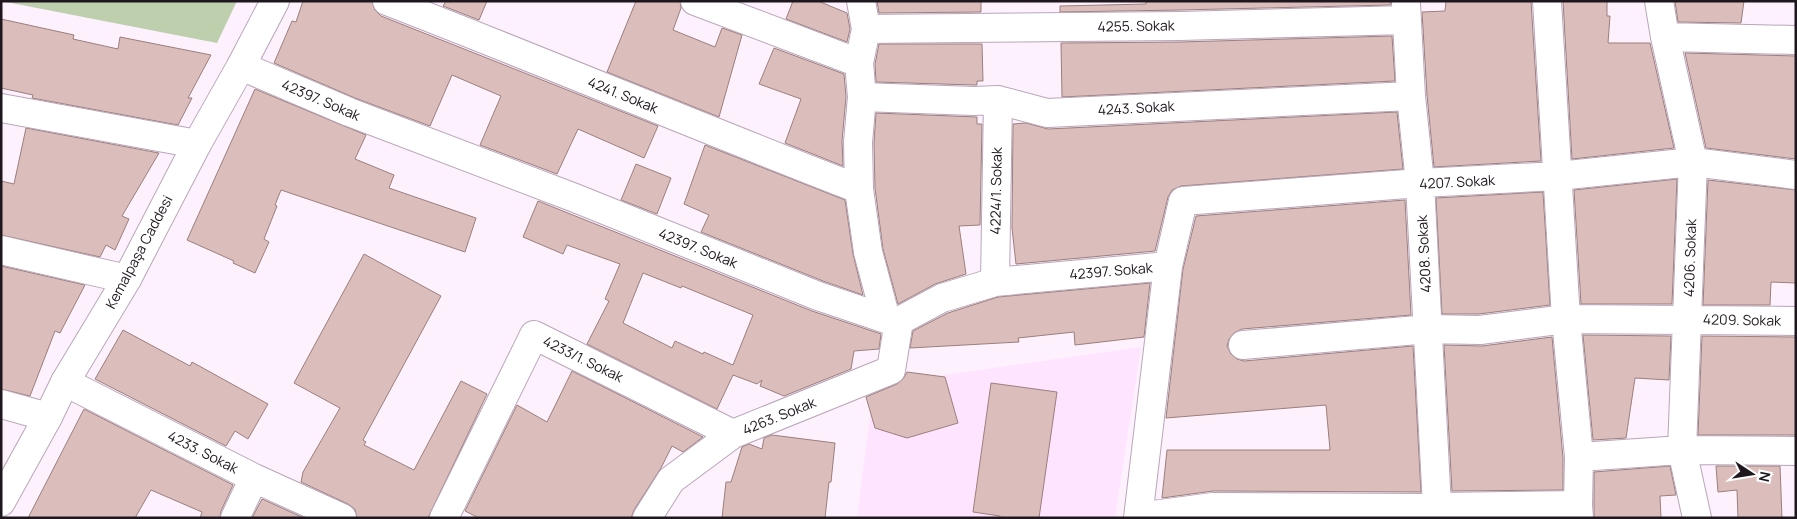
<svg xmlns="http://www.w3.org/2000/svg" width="1797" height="519" font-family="Manrope,sans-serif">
	<rect width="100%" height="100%" fill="#fdf1fe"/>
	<path fill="#fee4fe" d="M1141,347L1115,518H857L874,385Z"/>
	<path fill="#becfad" d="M1,1H237L217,43Z"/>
	<path fill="#dbbdbb" stroke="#9b7f7d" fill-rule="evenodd" d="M303,1H372L375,10L381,16L658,126L644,158L578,129L557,174L480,145L501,96L452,75L430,126L355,98L274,63L292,21L296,22Z
		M446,1H487L479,20L443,6Z
		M636,1H680L681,8L673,30L715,47L722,28L742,35L719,117L607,72Z
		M793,1H818L847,13L850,29L847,42L786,19Z
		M877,1H981V12L879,13Z
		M1146,1H1391L1390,5L1180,10L1060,12V6L1146,4Z
		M1446,1H1531L1541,161L1434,167L1427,95L1422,12L1445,11Z
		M1563,1H1607V16H1610L1608,43H1650L1674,148L1572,159Z
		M1675,1H1744L1741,23L1678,22Z
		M1,19L74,35L73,39L118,49L120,37L211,55L188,98H192L178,125L32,98L33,95L1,88Z
		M1392,36L1395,81L1062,97L1061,43L1180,42Z
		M879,44H982L983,81H977V85H974L876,82L875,64Z
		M774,48L844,74L846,97L842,141L843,166L785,143L801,99L759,84Z
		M1685,53L1796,56V159L1706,148Z
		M255,89L366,135L355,159L394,175L389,188L476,218L465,252L281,190L275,205L277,206L264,239L269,242L255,273L233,263L234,261L187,240Z
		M1397,112L1403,169L1181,186L1172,190L1168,197L1155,251L1016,264L1012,228L1013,124L1026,123L1048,129Z
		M876,113L977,117V124H982L980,225L959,226L966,274L935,284L898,304L883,249L875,188L874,143Z
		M26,128L159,153L122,216L129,219L115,250L106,245L100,257L1,235V181L14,184Z
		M705,145L845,200L853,254L863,295L823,281L701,232L709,215L684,204Z
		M636,164L671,178L657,214L621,200Z
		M1677,179L1672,304H1581L1574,190Z
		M1708,180L1796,190V283L1771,282L1770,305H1703Z
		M1543,192L1550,305L1479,314H1442L1436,198Z
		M1405,200L1411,315L1242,329L1234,333L1229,339L1227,346L1231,354L1237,359L1244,361L1413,346L1421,492L1213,491L1162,498L1167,450H1330L1326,405L1166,418L1183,269L1196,216Z
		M538,201L812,311L881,334L879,349L854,351L851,369L784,396L760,386L762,380L757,384L733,375L717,409L587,344L609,301L605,299L620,264L567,245L563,254L523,237ZM643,273L681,288L682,286L753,315L733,365L704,352L703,354L675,341L672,348L623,323Z
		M364,254L441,296L363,440L366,442L364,445L414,470L461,381L487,394L428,518H357L355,509L348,504L301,482L303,472L340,408L294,383Z
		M1,266L85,285L60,333L55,331L30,396L1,389Z
		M1150,283L1144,337L1075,345L1074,332L1018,338L1019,342L910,348L913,331L948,313L998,297Z
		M123,330L190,366L192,362L268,404L248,439L235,431L226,446L95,379Z
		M1583,335L1671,336L1669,380L1635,378L1626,438L1593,440Z
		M1702,336L1796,337V435H1698Z
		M1552,337L1563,458V490L1452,491L1444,345L1482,346Z
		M572,371L703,437L683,452L672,446L661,468L634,510L631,518H479L465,511L517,405L547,422Z
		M907,372L945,377L958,423L907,438L875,428L866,397L897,384L903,379Z
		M991,383L1057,392L1039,518H1000V516L973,512Z
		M84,409L233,485L221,511L220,518H200L202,512L151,490L135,518H28Z
		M772,435L835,443L831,482H829L825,518H722L726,482H731L742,447L749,444L762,449L764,438Z
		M1670,466L1676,495L1660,496L1661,518H1594V472Z
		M1716,466H1780L1782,518H1738L1737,490L1718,492Z
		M262,499L304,518H252Z"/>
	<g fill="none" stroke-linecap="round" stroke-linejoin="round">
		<g stroke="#b9a6b9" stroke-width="30">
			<path id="minor" d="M387,1C545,62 701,128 859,189
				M695,1L859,63
				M861,1L866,29L859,63L862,97L858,142L859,189L868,252L886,319
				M1547,1L1566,319L1579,457L1578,505L1579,518
				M1659,1L1665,37L1693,162L1682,450L1697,518
				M1406,3L1411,96L1420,183L1437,507
				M866,29L1180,26L1407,20
				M1665,37L1796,40
				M241,66L349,112L575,198L818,296L886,319L899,321L942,298L995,282L1168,266
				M862,97L974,101L998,100L1047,113L1411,96
				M1,108L197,144
				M1,250L127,279
				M995,282L998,100
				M1243,345L1429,329L1480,330L1566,319L1796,321
				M65,382L254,478L342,518
				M1,404L48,417
				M1579,457L1682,450L1796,451
				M1138,517L1213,507L1434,508L1437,507L1578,505
				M235,518L254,478
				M444,518L534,335L733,434
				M647,518L671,480L733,434L891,370L899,321
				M1138,518L1168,266L1183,201L1420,183L1558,176L1693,162L1796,175"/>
		</g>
		<g stroke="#b9a6b9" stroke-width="30">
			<path id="primary" d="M1,502L48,417L65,382L127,279L197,144L241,66L275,1"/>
		</g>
		<use href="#minor" stroke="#fff" stroke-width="28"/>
		<use href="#primary" stroke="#fff" stroke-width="28"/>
	</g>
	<g text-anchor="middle" stroke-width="4" stroke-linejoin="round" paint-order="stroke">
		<g font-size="14" fill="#1e171e" stroke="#fff">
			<text transform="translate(1136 26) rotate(-1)" y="5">4255. Sokak</text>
			<text transform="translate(623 95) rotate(22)" y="5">4241. Sokak</text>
			<text transform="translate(321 100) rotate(23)" y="5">42397. Sokak</text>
			<text transform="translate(1136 108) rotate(-3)" y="5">4243. Sokak</text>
			<text transform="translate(1457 182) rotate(-3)" y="5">4207. Sokak</text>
			<text transform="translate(996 191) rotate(-89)" y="5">4224/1. Sokak</text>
			<text transform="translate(698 248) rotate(22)" y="5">42397. Sokak</text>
			<text transform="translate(139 252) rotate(-62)" y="5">Kemalpaşa Caddesi</text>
			<text transform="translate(1424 254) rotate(-93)" y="5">4208. Sokak</text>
			<text transform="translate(1690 258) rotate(-88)" y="5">4206. Sokak</text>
			<text transform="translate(1111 271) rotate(-5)" y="5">42397. Sokak</text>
			<text transform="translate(1742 320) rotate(1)" y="5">4209. Sokak</text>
			<text transform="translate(583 359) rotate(26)" y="5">4233/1. Sokak</text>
			<text transform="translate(779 416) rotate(-22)" y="5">4263. Sokak</text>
			<text transform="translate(203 452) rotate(27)" y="5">4233. Sokak</text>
		</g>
	</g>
	<rect width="1797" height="519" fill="none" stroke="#1e171e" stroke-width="5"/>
	<g transform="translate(1752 474) rotate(102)" stroke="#ffffff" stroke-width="4" paint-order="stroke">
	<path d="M0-4L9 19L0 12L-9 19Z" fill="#1e171e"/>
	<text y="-8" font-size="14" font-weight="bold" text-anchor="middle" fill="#1e171e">N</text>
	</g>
</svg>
